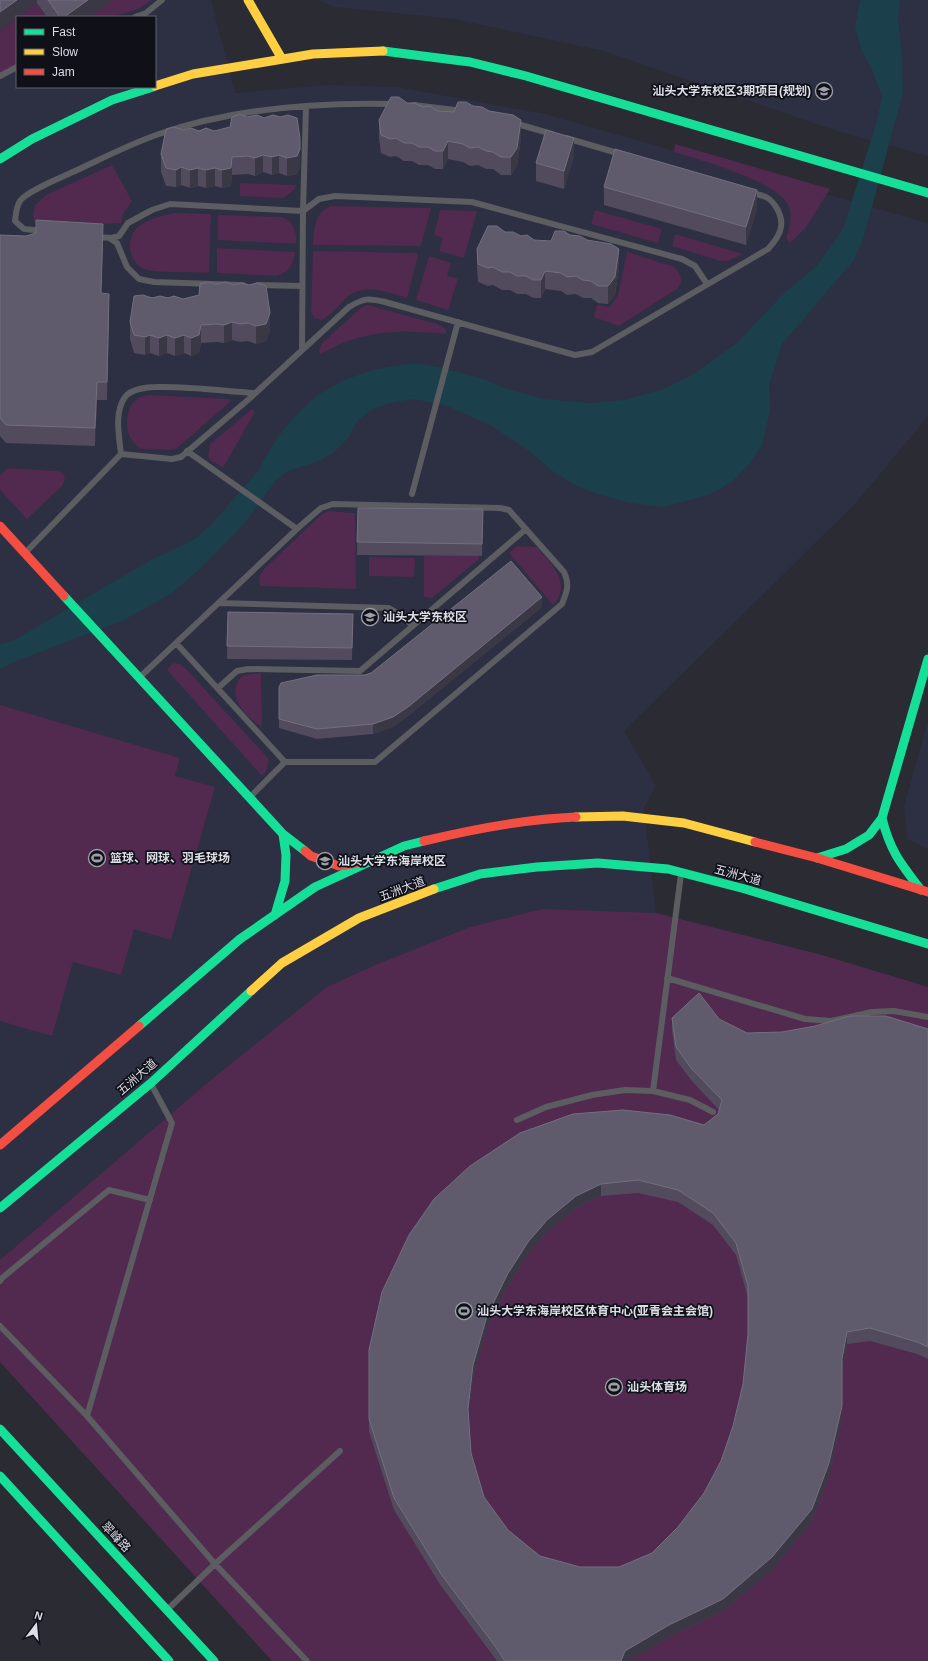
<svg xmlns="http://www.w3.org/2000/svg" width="928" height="1661" font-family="Arial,'Noto Sans SC',sans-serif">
	<rect width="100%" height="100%" fill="#2a2b33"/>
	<path fill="#2d2f43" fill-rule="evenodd" d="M0,0H211L235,93L326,85L397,87L545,114L928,223V416L856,503L624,731L656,786L644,808L656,913L822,955L928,987V1661L0,1362ZM17,17H155V87H17Z
		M317,0H928V156L837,131L603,51L454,19L335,7Z
		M928,721V849L907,839L904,806Z"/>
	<path fill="#52294f" d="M113,0H151C133,15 113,17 89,17Z
		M37,3L47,17H18Z
		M17,18V65L0,75V30Z
		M675,144L830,189L806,227L790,243L786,238C789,230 792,219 790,210C784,182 699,160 674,152Z
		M112,165L132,201L123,214L121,223L48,226L39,224L34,220L33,214L35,205L46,195Z
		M240,183L296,185L295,189L283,198L240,196Z
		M331,206L431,208L421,246L313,245C314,229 314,212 331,206Z
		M440,210L477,211L464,258L439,251L443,238L434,235Z
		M595,210L662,229L658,243L591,224Z
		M174,213L211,214L209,273C195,272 155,273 144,269C129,263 125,240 137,228C145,220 163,215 174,213Z
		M218,215L282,217C294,221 297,232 296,244L218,240Z
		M675,234L743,254L728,261H720L672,246Z
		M217,248L295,252C293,265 289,273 276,276L217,273Z
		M313,251L417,253L418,255L407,298C386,292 363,282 345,299C338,306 331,315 322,320L314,318L311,312Z
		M627,252L675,267C680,274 684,280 678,288L619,326L594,317L597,305L610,307L618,295Z
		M429,256L451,263L447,276L458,279L448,310L416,300Z
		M368,305L437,324L443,327L446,330V334C414,331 383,329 351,340C341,343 331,349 320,354L319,351L322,343L362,307Z
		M150,395L228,399L231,401L177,448L171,450L141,449C137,446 132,442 130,437C124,427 127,405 137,399C141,396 146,396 150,395Z
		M252,409L255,412L223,468L208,458L210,444Z
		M8,468L57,471L61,472L65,477L63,485L27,519L0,490V475Z
		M328,511L355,513L356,589L260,586L259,577L264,569L322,514Z
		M517,546L537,547C551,564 573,583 553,605L509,553Z
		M424,556H479V559L432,598L424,597Z
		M369,557L415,558L414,577L369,576Z
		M173,663L180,664L187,670L268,758C269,766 267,771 262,776L167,670Z
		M261,673L262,727C244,716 224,694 243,675Z
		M0,705L180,758L175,776L215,787L171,940L134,929L121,975L73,962L52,1036L0,1021Z
		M542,909L656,913L822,955L928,987V1661H272L0,1362V1260L212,1079L327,987L373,966L470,927Z"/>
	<path fill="#1b404c" d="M860,0H900L898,17L902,57L903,93L864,236L854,260L782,344L769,385L770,411L762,445L749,464L732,482L708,495L664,507L630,503L597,494L573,484L555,473L532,453L492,426L445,405L413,399L389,403L371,410L357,421L349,437L334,452L319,461L288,471L276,480L244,524L201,568L172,593L124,620L19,660L0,669V644L13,641L149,561L195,539L211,525L257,472L277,438L293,418L316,396L342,381L372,370L412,363L438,367L484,379L504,388L544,399L590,403L624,400L663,389L692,375L737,343L785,292L816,267L843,229L876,124L882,97L872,69L861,49L855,27Z"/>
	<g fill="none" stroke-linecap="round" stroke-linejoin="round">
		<path stroke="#5b5d60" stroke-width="6" d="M135,17L146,13L162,0
			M0,76L17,67
			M414,105L463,111
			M514,123L552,134
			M566,138L621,154
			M44,231L24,229L15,221C16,214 16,207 20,201C27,191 63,177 75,171C103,158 130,144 159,134C234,108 315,102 395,104
			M96,237L111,238L119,236L128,223L152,210L170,204L303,211L319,199L335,196L472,202L682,259L695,266L707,284
			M109,238L117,243L127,267L139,279L154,282L243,285
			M258,285L302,286
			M302,350L303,211L306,106
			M187,451L297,529
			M121,454C119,436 114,412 125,397C131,389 147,387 156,387C189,386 223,391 255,393
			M412,494L458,322
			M26,552L121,454L172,459L181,457L249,399L349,307C364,298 368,298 385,302L575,355L592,352L768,249C773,243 780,236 781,227C783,216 775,202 766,197C761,195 755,194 750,192
			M219,603L389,608L402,616L413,626
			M176,643L285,762
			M140,677L299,527L321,508L333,504L500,508L509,510L564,572C570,585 567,591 562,604L375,762H285L251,796
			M218,688L237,671L248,669L360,671L526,529
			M667,978L805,1019L831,1021L872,1012L894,1011L928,1017
			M653,1091L681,874
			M517,1120L546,1107L592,1095L625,1090L653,1091L690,1100L713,1112
			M0,1281L2,1278L109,1190L150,1200
			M0,1326L87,1416L215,1564L307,1661
			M87,1416L172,1123L151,1084
			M168,1609L215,1564L340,1451"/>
		<path stroke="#16e098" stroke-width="9" d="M383,51L470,62L526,76L928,193
			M0,159L32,139L112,100L153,87
			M64,596L283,834L305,851
			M882,818C890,851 901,864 921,890
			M817,858L846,849L869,835L882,818L928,659
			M434,889L480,874L537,867L598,863L668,869L745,889L928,944
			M275,915L285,881L286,855L283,834
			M139,1026L240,939L315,887L404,846L424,841
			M0,1208L151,1083L251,991
			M0,1429L214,1661
			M0,1476L169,1661"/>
		<path stroke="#ffcf43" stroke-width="9" d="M248,0L282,59
			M155,86L193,74L313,54L383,51
			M576,817L623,816L684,823L755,842
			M251,991L282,963L359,918L434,889"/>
		<path stroke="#f24e42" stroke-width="9" d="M0,526L64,596
			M424,841C474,829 525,819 576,817
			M755,842L817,858L928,892
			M305,851L311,856L339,866L357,863
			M0,1145L139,1026"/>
	</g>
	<path fill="#514b5d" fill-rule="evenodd" d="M0,0H113L89,17H47L37,3Z
		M407,103L437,111L454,112L521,138L517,166L511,175H501L493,169H486L478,165L470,166L463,162L448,159L443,169H435L428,165H419L412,161H404L396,156L390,157L381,153L379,138V120Z
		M183,130L214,131L300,156V167L297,174L287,176L279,173L272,175L263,172L255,176L248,174L232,175L231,186L222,188L215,186L206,188L198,186L190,188L181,185L176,187L166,186L161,172V154Z
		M574,156L564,189L536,181V163Z
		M604,187L757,208L746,245L604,205Z
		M505,232L619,267L615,295L608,304L598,303L591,298H583L576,294L567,295L561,291L545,289L541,298H533L526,294H517L510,290H502L493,285L488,286L478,282L477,267V249Z
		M0,235L103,242L101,293L109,312L107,400H97L95,446L6,443L0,436Z
		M174,296L270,331L266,341L256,344L248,341L240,342L232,340L224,343L217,342L201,343L199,353L191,356L184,353L175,356L167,353L159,356L150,353L145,355L134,353L130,339V322L152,298H168Z
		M358,508L483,509L482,556L357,555Z
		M542,607L408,716L393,727L373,734L317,739L279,728V687L365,675Z
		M228,612L353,614L352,660L227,659Z
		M672,1018L719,1019L747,1033L928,1029V1359L917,1354L870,1341L847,1344L842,1371V1419L829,1475L812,1521L772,1570L723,1611L669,1637L629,1661H497L441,1586L394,1510L369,1432V1350L382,1292L704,1125L718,1114L719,1110L691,1080L676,1060L672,1030ZM638,1193L678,1202L713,1225L736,1255L748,1298V1335L743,1384L733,1426L721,1461L704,1493L678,1527L652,1553L619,1567H580L540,1556L508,1530L484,1497L471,1453L468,1416L473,1378L487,1328L507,1288L528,1254L547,1232L576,1208L601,1196Z"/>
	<path fill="#3b3846" d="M17,0H37V3L18,17H17V18L0,30V12Z
		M88,0H113L89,17H64Z
		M521,120V138L517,166L511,175V157Z
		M300,138V167L297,174L287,176V158Z
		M574,138V156L564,189V171Z
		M448,141V159L443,169V151Z
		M263,155V172L255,176V158Z
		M279,155V173L272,175V157Z
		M232,157V175L231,186L222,188V170Z
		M181,167V185L176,187V170Z
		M198,168V186L190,188V170Z
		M215,168V186L206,188V170Z
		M757,190V208L746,245V227Z
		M103,224V242L101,311V293Z
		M619,249V267L615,295L608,304V286Z
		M545,271V289L541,298V280Z
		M109,294V312L107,400V382Z
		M270,313V331L266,341L256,344V326Z
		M232,322V340L224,343V325Z
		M201,325V343L199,353L191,356V338Z
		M150,335V353L145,355V337Z
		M167,335V353L159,356V338Z
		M184,335V353L175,356V338Z
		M97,382V400L95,446V428Z
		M542,597V607L408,716L393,727L373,734V724Z
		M601,1184V1196L576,1208L547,1232L528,1254L507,1288L487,1328L473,1378L468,1421V1409L473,1365L487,1316L507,1275L528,1242L547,1220L576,1196Z
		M847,1332V1344L842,1372V1359Z
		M842,1406V1419L829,1475L812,1521L772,1570L723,1611L669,1637L629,1661H621L625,1651Z"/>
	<path fill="#605b6c" stroke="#736f7f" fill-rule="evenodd" d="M0,0H17L0,12Z
		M48,0H88L64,17H60Z
		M391,97H399L407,103H415L423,107L430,106L437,111L454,112L458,102H466L473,106L482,107L489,111L513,115L521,120L517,148L511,157H501L493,152L486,151L478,147L470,148L463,144L448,141L443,151H435L428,147H419L412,143H404L396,138L390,139L381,135L379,120Z
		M240,114L247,117L257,115L264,118L273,115L280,117L288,115L297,118L300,138V149L297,156L287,158L279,155L272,157L263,155L255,158L248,156L232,157L231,168L222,170L215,168L206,170L198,168L190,170L181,167L176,170L166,168L161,154L166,129L174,127L183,130L191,128L199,131L206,128L214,131L230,127L232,117Z
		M546,130L574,138L564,171L536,163Z
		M615,149L757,190L746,227L604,187Z
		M36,220L103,224L101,293L109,294L107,382H97L95,428L6,425L0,418V235L26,236L36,233Z
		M488,226H497L505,232H513L521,236L527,235L534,240L551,241L555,231H564L570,235L580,236L587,240L611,244L619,249L615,277L608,286H598L591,281L583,280L576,276L567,277L561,273L545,271L541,280H533L526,276H517L510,272H502L493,267L488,268L478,264L477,249Z
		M208,282L216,284L226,282L233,285L242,283L249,285L257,283L266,286L270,313L266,324L256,326L248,323L240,324L232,322L224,325L217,324L201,325L199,335L191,338L184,335L175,338L167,335L159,338L150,335L145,337L134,335L130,322L134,296L143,295L152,298L160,296L168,298L174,296L183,299L199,295L200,284Z
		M358,508L483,509L482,544L357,542Z
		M511,561L542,597L408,707L393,717L373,724L317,729L279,719V687L281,683L317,675H365L371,673Z
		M228,612L353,614L352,648L227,646Z
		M699,993L719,1019L747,1033L782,1032L815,1026L850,1016H886L928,1029V1347L917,1342L870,1328L847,1332L842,1359V1406L829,1463L812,1509L772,1557L723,1599L669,1625L625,1651L621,1661H505L495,1646L441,1574L394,1498L369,1419V1350L382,1292L409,1235L434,1199L470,1166L520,1133L573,1114L623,1110L670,1115L704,1125L718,1114L722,1100L691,1068L676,1047L672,1018ZM638,1180L678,1190L713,1213L736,1243L748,1286V1334L743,1384L733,1426L721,1461L704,1493L678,1527L652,1553L619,1567H580L540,1556L508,1530L484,1497L471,1453L468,1409L473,1365L487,1316L507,1275L528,1242L547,1220L576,1196L601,1184Z"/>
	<defs>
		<g id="university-ring" transform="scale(0.9)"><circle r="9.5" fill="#101118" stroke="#9d9fa8" stroke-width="1.5"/><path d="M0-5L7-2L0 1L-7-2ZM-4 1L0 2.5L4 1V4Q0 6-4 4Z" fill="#9d9fa8"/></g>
		<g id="stadium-ring" transform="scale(0.9)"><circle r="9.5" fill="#101118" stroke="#9d9fa8" stroke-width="1.5"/><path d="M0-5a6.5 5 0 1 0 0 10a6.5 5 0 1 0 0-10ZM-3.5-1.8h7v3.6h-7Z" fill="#9d9fa8"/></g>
	</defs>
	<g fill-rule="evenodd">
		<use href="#university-ring" x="824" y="91"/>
		<use href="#university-ring" x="370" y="617"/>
		<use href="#stadium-ring" x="97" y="858"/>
		<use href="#university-ring" x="325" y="861"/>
		<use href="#stadium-ring" x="464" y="1311"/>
		<use href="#stadium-ring" x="614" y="1387"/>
	</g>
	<g text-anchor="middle" stroke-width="3.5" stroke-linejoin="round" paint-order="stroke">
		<g font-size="12" font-weight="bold" fill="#dbdde7" stroke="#101118" text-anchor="start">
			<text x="811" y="95" text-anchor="end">汕头大学东校区3期项目(规划)</text>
			<text x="383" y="621">汕头大学东校区</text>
			<text x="110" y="862">篮球、网球、羽毛球场</text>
			<text x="338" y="865">汕头大学东海岸校区</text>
			<text x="477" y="1315">汕头大学东海岸校区体育中心(亚青会主会馆)</text>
			<text x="627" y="1391">汕头体育场</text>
		</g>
		<g font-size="12" fill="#dbdde7" stroke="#101118">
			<text transform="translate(738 875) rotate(15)" y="4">五洲大道</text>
			<text transform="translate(402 889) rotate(-21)" y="4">五洲大道</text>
			<text transform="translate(137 1077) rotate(-41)" y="4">五洲大道</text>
			<text transform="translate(116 1537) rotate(47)" y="4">翠峰路</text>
		</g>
	</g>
	<rect x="16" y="16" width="140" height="72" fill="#101118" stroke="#61636b"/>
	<rect x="24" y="29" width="20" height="6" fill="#16e098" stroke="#61636b"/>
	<text x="52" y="36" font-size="12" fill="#dbdde7">Fast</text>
	<rect x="24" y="49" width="20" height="6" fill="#ffcf43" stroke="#61636b"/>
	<text x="52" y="56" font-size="12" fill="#dbdde7">Slow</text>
	<rect x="24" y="69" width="20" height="6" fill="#f24e42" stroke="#61636b"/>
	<text x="52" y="76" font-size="12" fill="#dbdde7">Jam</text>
	<g transform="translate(36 1625) rotate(16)" stroke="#101118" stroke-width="3" paint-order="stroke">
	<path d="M0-3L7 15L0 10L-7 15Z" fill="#dbdde7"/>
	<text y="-6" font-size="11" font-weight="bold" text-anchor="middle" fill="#dbdde7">N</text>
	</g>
</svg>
